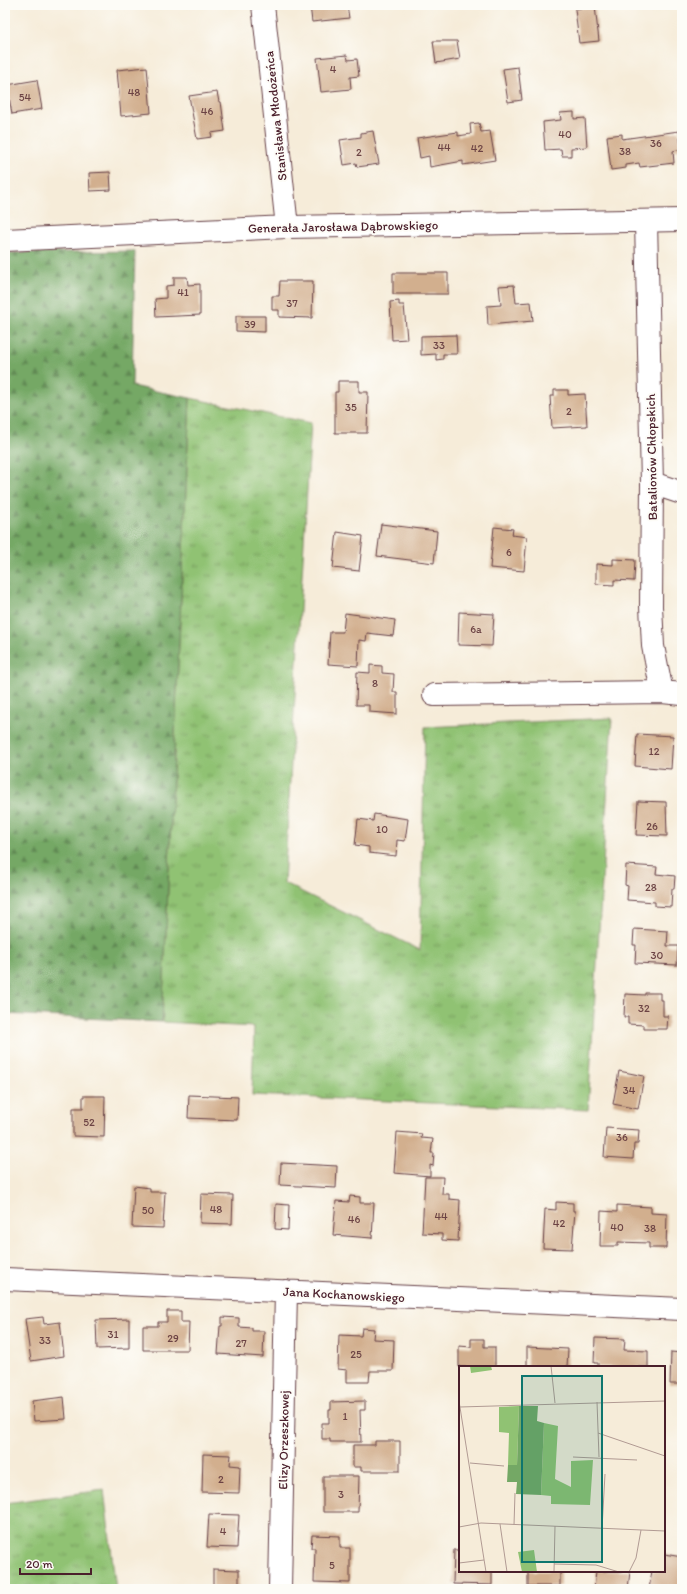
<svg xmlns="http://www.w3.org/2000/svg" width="687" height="1594" font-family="Itim,sans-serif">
	<defs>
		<pattern id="grass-tufts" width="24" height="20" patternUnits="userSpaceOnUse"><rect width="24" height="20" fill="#90c273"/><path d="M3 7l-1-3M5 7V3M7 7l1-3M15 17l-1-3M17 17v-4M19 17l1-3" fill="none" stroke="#789d5f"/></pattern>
		<pattern id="forest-firs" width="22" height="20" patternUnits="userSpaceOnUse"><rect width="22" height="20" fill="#74a865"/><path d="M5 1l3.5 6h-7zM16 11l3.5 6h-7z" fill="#618853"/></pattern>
	</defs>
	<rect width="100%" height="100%" fill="#fdfcf7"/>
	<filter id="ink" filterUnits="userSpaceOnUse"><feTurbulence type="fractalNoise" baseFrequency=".025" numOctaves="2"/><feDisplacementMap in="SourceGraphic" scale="8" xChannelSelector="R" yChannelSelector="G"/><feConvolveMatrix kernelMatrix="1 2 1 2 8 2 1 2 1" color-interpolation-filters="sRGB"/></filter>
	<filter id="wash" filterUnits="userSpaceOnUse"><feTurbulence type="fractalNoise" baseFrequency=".012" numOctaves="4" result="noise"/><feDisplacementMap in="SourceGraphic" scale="16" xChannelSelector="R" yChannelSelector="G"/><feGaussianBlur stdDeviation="0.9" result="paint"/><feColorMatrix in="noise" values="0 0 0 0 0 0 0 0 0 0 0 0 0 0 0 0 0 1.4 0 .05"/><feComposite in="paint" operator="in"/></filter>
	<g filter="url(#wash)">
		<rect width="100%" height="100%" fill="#f6ecd9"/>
		<path fill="url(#grass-tufts)" stroke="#6d704f" d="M190,398L311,423L284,883L420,950L425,727L612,718L588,1110L252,1095L254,1027L162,1022Z
			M104,1490L116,1589H5V1503Z"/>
		<path fill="url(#forest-firs)" stroke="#5f6448" d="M135,251L132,386L190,398L162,1022L5,1014V253Z"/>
		<g id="blocks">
			<path fill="#d2af8e" d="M310,5H347L349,18L312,22Z
				M595,6L599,41L579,43L575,9Z
				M433,41H457L460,59L436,63Z
				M347,55L348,60L357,59L359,76L350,77L351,89L321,92L317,58Z
				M147,67L151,113L121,116L117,70Z
				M518,67L522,100L508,102L503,69Z
				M37,80L42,109L12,114L7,85Z
				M217,92L219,102H221L225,131L211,133L212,137L197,139L189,96Z
				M574,112V119L585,118L587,147L571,148V156H562L561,149L545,150L543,122L561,120L560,113Z
				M479,123L481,132L490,131L495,160L463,165V161L430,167L429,156L420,158L417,138L458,132V136L471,134L470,124Z
				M373,131L379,164L357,167L356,163L344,165L340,140L361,137V133Z
				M679,131L681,149L673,151L674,163L640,167L639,163L626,165V168L611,170L607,136L622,134V139Z
				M110,172L111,190L90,191L89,173Z
				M393,273H448V294H393Z
				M174,277H187L188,285L200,284V315L156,317L155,299L166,298V286L174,285Z
				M280,281H313L312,318L279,317V310H272V296H279Z
				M514,285L516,303L531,302L533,321L488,325L487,306L501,305L499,286Z
				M399,301V305H404L407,339L392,340L390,302Z
				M236,316H265V332L236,331Z
				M456,335L457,354H443V359L436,360V354L421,355V336Z
				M338,381H359V392H368L367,433H335V392H338Z
				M554,390H568V395L585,394L587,426L552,428L550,396H554Z
				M381,524L437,531L434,563L377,556Z
				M494,527L513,529L512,535L527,537L524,571L490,568Z
				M337,532L363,536L359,571L333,568Z
				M613,559L635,560L634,581L614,580V585L596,584V564L613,565Z
				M459,612L494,614L492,646L458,645Z
				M345,613L395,620L393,636L367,633L366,641L359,640L358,666L328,664L330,632H343Z
				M370,665L382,666V673L394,674L393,692H397V714L369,712V705H356L357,672L370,673Z
				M637,734L673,736L671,769L635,766Z
				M638,801L666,802L667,836L636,835Z
				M374,814L408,819L405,841L397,840L396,856L369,853V847L355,845L358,819L373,821Z
				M626,865L657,867L656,874L675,876L674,889H672L671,907L655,906V902L627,900L628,886L625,885Z
				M634,929L668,931L667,946H678L677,965L635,963L636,945H633Z
				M645,993H660V1000H663V1016H668L667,1029H644V1025L628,1024V1017H624L625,994L645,995Z
				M619,1071L644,1076L638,1109L613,1104Z
				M189,1095L238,1097L237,1120L188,1118Z
				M83,1096H105L104,1137L73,1136V1108H83Z
				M606,1128L639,1130L638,1144H634L633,1159L604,1157Z
				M397,1132L422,1134L421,1138L433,1139L431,1153H434L433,1166L430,1165V1176L394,1173Z
				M281,1163L337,1166L336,1188L280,1185Z
				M425,1177H443L442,1194H449V1199L460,1200L458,1241L442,1240V1234L422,1233Z
				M134,1186L150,1188V1192H165L163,1228L132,1227Z
				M201,1194L233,1195L232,1224L200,1223Z
				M350,1196L360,1197V1203H374L372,1238L333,1235L336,1201L349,1202Z
				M556,1202L573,1203V1211H575L572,1249L543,1248L545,1209L556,1210Z
				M276,1204L289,1205L288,1230L275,1229Z
				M617,1205L651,1207V1213L667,1214L666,1248H649V1243L618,1242V1246H600L601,1211L617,1212Z
				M167,1311H181V1322H189L188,1350H143V1326H158V1322H167Z
				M43,1317L44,1324L60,1322L64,1356L31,1361L25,1319Z
				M222,1317L239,1318V1327L252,1328V1331H264L263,1357L218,1354L220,1326H222Z
				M129,1319V1348L97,1349L96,1320Z
				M362,1328L374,1329L373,1339L394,1340L393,1371H370L369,1382H347V1370L338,1369L339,1335L361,1336Z
				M595,1338L625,1339L624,1350L648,1351V1367H598V1363H594Z
				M471,1339H484V1347H495V1367H459V1346L471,1347Z
				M527,1347L568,1349L567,1367H527Z
				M671,1352L682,1353V1384H670Z
				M64,1397L66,1419L34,1421L32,1401Z
				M365,1401V1410H360L361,1442H330V1439H322V1423H329V1410H331V1402Z
				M375,1441H400V1471H361V1467H353V1445H375Z
				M203,1454L231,1455L230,1465L240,1466L239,1493L202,1492Z
				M323,1476H359L358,1512H323Z
				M209,1514L239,1515L237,1548L207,1547Z
				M312,1535L340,1536V1548H350V1583L314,1582L315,1548H311Z
				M454,1550H460V1571H492V1585L453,1584Z
				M664,1554L682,1557V1589H649L652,1571H664Z
				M213,1569L239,1570V1589H213Z
				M528,1571H560V1586H528Z
				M596,1571H630L628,1589H594Z"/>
		</g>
	</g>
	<g filter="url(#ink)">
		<use href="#blocks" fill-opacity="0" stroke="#643e45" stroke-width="1"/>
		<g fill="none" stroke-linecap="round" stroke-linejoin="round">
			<g stroke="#643e45" stroke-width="24">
				<path id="minor" d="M263,5L287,227
					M646,221L652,483L651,606L653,646L662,692
					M5,240L287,227L682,220
					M652,483L682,493
					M434,695L662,692L682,694
					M5,1279L682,1309
					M280,1589L286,1291"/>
			</g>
			<use href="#minor" stroke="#fff" stroke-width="22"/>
		</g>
	</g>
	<g text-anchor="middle" stroke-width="4" stroke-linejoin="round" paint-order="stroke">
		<g font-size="11" fill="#6c4344">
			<text x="333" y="73">4</text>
			<text x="134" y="96">48</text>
			<text x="25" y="101">54</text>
			<text x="207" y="115">46</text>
			<text x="565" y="138">40</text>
			<text x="656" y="147">36</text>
			<text x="444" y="151">44</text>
			<text x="477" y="152">42</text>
			<text x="625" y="155">38</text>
			<text x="359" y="156">2</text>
			<text x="183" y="296">41</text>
			<text x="292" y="307">37</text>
			<text x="250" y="328">39</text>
			<text x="439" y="349">33</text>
			<text x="351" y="411">35</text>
			<text x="569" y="415">2</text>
			<text x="509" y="556">6</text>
			<text x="476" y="633">6a</text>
			<text x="375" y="687">8</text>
			<text x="654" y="755">12</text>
			<text x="652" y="830">26</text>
			<text x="382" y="833">10</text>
			<text x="651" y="891">28</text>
			<text x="657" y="959">30</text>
			<text x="644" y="1012">32</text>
			<text x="629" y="1094">34</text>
			<text x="89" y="1126">52</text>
			<text x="622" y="1141">36</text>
			<text x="216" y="1213">48</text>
			<text x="148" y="1214">50</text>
			<text x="441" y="1220">44</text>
			<text x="354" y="1223">46</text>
			<text x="559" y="1227">42</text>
			<text x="617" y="1231">40</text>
			<text x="650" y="1232">38</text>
			<text x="113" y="1338">31</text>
			<text x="173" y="1342">29</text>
			<text x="45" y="1344">33</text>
			<text x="241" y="1347">27</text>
			<text x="356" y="1358">25</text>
			<text x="345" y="1420">1</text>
			<text x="221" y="1483">2</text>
			<text x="341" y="1498">3</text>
			<text x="223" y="1535">4</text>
			<text x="332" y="1569">5</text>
		</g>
		<g font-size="13" fill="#4a1f2b" stroke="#fdfcf7">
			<text transform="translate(275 116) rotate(-96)" y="5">Stanisława Młodożeńca</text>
			<text transform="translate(343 226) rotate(-1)" y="5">Generała Jarosława Dąbrowskiego</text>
			<text transform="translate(651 457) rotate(-91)" y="5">Batalionów Chłopskich</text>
			<text transform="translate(344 1294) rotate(3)" y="5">Jana Kochanowskiego</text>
			<text transform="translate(283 1440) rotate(-89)" y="5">Elizy Orzeszkowej</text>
		</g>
	</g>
	<g transform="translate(459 1366)">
		<rect width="206" height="206" fill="#f6ecd9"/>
		<path d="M11,0H32L33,4L12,7ZM60,40L58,99H49L50,67L40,66V41ZM85,57L99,60L96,113L112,121V95L134,94L131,139L92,138V130L82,129ZM75,184L78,206H63L59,186Z" fill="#90c273"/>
		<path d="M60,40H79L78,55L85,57L82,129L57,128L58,116H48L49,99H58Z" fill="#74a865"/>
		<path fill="none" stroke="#b19a93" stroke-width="1" d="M92,0L96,37M0,35L27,206M138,36L140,91M1,41L206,35M139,67L206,90M114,91L178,94M11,97L45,100M41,158L48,206M55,159L56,127M0,161L22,157L206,165M143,163L146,108M0,197L25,194M95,198L137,199L160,206M95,206L96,160M170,206L177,192L182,164"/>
		<path fill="#0f766e" fill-opacity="0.15" stroke="#0f766e" stroke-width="2" d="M63,10H143V196H63Z"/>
		<rect width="206" height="206" fill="none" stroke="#4a1f2b" stroke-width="2"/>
	</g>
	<rect width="687" height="1594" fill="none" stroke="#fdfcf7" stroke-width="20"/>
	<path d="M20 1568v6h71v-6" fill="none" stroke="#4a1f2b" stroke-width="2"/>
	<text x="26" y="1568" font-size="12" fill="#4a1f2b" stroke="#fdfcf7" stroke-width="3" paint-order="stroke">20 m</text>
</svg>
